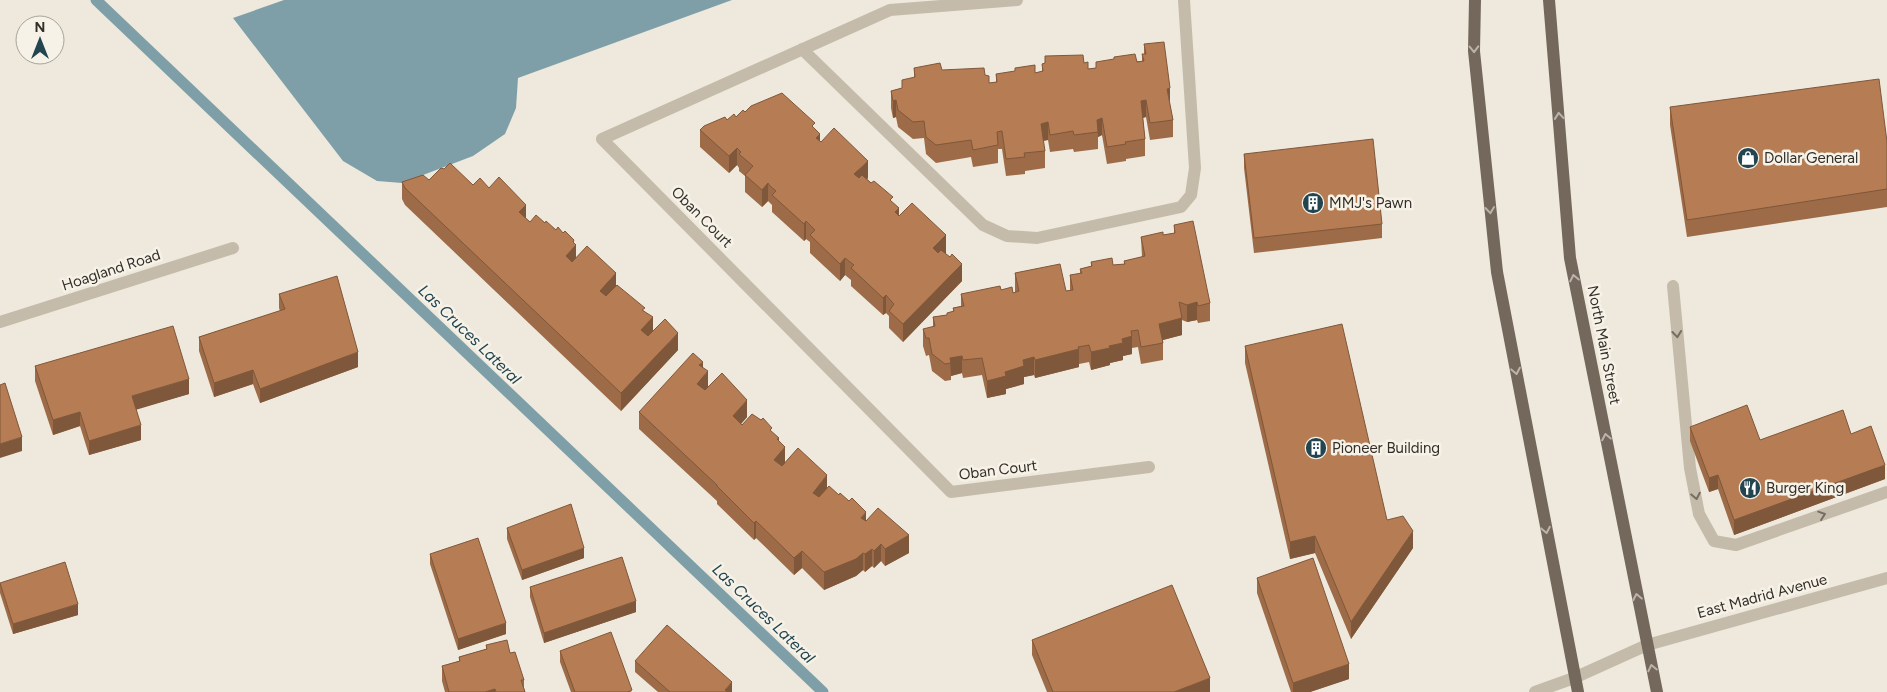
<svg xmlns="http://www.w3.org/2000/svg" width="1887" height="692" font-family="Figtree,sans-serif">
	<rect width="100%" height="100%" fill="#eee9dc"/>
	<path fill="#7f9fa8" d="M284,0H732L518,78L516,108L505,134L473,156L402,183L377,181L343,161L233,18Z"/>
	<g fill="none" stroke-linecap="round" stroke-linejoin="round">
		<path stroke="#7f9fa8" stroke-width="11" d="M96,0L823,692"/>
		<path stroke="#c5bbaa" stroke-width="12" d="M1017,0L890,10L602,139L951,492L1149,467
			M802,49L983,225L1007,236L1037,238L1181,207L1191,195L1195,168L1184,0
			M1673,286L1690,468L1699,514L1714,541L1736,545L1887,492
			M0,322L233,248
			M1535,692L1574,678L1647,645L1887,578"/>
		<path stroke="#73685b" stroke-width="12" d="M1475,0L1474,51L1497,272L1578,692
			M1549,0L1570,258L1657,692"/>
	</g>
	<path fill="#9d6b47" d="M1144,44L1170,105L1173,120V137L1150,140L1146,117L1143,118L1145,139V156L1126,159V161L1107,164L1102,135L1098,137V149L1074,152L1073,149L1050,152L1048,140L1043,141L1045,151V168L1025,171V174L1006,176L1002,149H998V163L973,167L971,157L936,163L926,154L924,138L913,139L898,127L896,117L893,118L891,108V91L902,88L914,78V68L942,70L985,75L989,83L996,82V74L1035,73L1042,71V64L1045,63V56L1084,63L1088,69L1096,68V62L1142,61V54H1144Z
		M1670,107L1887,142V207L1687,237L1670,125Z
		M745,112L815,130L820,141L868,178L867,179L893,203L899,215L946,253H945L962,281L903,342L889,328V316L886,313L883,315L851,286V280L845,275L840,281L810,253V242L806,239L804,241L772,212V205L768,201L762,207L745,192V176L739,171V168L737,165L729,173L700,147V130L736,117Z
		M1244,154L1382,224V238L1254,253L1244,168Z
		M429,180L489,188L530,222L545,223L556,230L574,243L576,258L616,286L645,312L653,332L678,350L621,411L405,205L402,199V182Z
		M1174,225L1210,303V321L1198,323L1197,320L1187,322L1182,320V335L1163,340V360L1141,364L1138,347L1132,348V354L1123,356V360L1110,363V365L1091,370L1089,362L1079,364V367L1035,378L1034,375L1024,377V384L1006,389V394L987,398L982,375L963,378L962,373L951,376V380L945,381L932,371L929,355L926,356L923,346V329L933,327V317L947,315V313L953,312V308L961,306V294L1001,290L1013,293L1015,292V273L1066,291L1070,290V275L1080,274V269L1091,266V262L1113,265L1124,264V261L1142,257L1141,237L1163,235L1174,233Z
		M279,294L358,367L260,403L253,384L214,397L199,351V337L280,311L279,308Z
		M1245,346L1387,520L1413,548L1351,639L1315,553L1290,559L1245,363Z
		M35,366L189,394L136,409L141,440L89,455L80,426L53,435L35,381Z
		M703,367L708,386L747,417L741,424L772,432L779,441L785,463L827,488L866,521L909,553L885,566L881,561L874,568L872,566L865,572L863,570L856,576L824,590L802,568L794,575L756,538L754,540L717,504V501L639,429V412Z
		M1690,427L1760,440L1851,434L1885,479L1734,535L1718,489L1709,492L1690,441Z
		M507,528L584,558L522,580L507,539Z
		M430,554L506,634L458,650L430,564Z
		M1257,578L1349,679L1310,692H1291L1257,593Z
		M0,583L78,615L13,634L0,593Z
		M530,587L636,612L544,643L530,597Z
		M1032,640L1210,692H1047L1032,655Z
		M486,645L510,653L524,680V688L525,692H445L442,681V666L459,661V657L486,649Z
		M560,651L632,692H571L560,662Z
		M635,661L732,692H658L635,672Z"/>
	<path fill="#7f573a" d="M1170,88V105L1167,89Z
		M896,100V117L893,118V101Z
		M1146,100V117L1141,118V101Z
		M1102,118V135L1098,137L1097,120Z
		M1048,122V140L1041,141V124Z
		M820,134V152L816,138Z
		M737,148V165L729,173V156Z
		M868,161V178L854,191V174Z
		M768,183V201L762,207V190Z
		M526,205V222L519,212Z
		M899,208V226L895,212Z
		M806,221V239L804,241V224Z
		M946,235V253L933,266V248Z
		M574,240V246L576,245V262L566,273V256Z
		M845,258V275L840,281V264Z
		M962,264V281L903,342V324Z
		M616,273V291L600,308V291Z
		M886,295V313L883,315V298Z
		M1197,302V320L1187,322V305Z
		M653,317V335L641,347V330Z
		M1182,318V335L1159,341V324Z
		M678,333V350L621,411V393Z
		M1132,336V354L1123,356V360L1110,363V365L1091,370V352L1122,339Z
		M1079,349V367L1035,378V360Z
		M358,352V367L260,403V389Z
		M962,356V373L951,376L950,358Z
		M1034,357V375L1024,377V384L1006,389V394L987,398V381L1005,372L1023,360Z
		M703,362V377L708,371V388L697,401V384L699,365Z
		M253,370V384L214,397V383Z
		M189,379V394L132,411V396Z
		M747,400V417L733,433V416Z
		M80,412V426L53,435V420Z
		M141,425V440L89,455V441Z
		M22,437V451L0,458V444Z
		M779,438V454L785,447V465L774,477V460L777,439Z
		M1885,465V479L1734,535V520Z
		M827,475V493L813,510V493Z
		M1718,475V489L1709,492V478Z
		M866,512V530L861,518Z
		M756,521V538L754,540V523Z
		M1413,531V548L1351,639V622Z
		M909,535V553L885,566V549Z
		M1315,536V553L1290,559V542Z
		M881,544V561L874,568V551Z
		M584,548V558L522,580V570Z
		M872,549V566L865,572V554Z
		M802,551V568L794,575V558Z
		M863,553V570L856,576L824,590V572Z
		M636,601V612L544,643V633Z
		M78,604V615L13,634V624Z
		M506,623V634L458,650V639Z
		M1349,664V679L1310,692H1293V683Z
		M1210,678V692H1174Z
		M732,682V692H725V690Z
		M495,689V692H485Z"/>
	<path fill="#b67c53" stroke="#7f573a" d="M1164,42L1170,88L1167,89L1173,120L1150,123L1146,100L1141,101L1145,139L1125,142L1126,144L1107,147L1102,118L1097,120L1098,132L1074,135L1073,131L1050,135L1048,122L1041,124L1045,151L1024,153L1025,157L1006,159L1002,131L997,132L998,145L973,150L971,140L936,145L926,137L924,121L913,122L898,110L896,100L893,101L891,91L902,88V80L915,77L914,68L940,63L942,70L984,68L985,75L989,76V83L997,82L996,74L1015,71V68L1035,65V73L1043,71L1042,64L1045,63V56L1083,55L1084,63L1088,62V69L1096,68V62L1114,59V57L1135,54L1137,62L1144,61L1142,54H1146L1144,44Z
		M1879,79L1887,142V189L1687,220L1670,107Z
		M782,93L815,123L812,126L820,134L816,138L821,142L834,128L868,161L854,174L859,178L862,175L871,183L874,181L893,197L890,200L899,208L895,212L899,216L912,203L946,235L933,248L938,253L941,250L950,257L952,254L962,264L903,324L889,311L894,304L892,302L886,295L883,298L851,268L854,265L845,258L840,264L810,235L815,230L806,221L804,224L772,195L776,191L770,186L768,183L762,190L745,175L753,166L739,154L741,152L737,148L729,156L700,130L704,126L725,117L727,120L734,114L736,117L743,110L745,112L751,106Z
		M1373,139L1382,224L1254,238L1244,154Z
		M450,163L473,185L480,178L489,188L499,177L526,205L519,212L530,222L536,215L545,223L546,221L556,230L558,227L563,233L565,231L574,240L573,242L576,245L566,256L572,262L587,246L616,273L600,291L606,296L617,285L645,308L642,310L653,317L641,330L648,336L665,319L678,333L621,393L405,188L402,182L423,175L429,180L441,168L444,169Z
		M1193,221L1210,303L1198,306L1197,302L1187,305L1179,302L1182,318L1159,324L1163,343L1141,347L1138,330L1131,331L1132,336L1122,339L1123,343L1109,346L1110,348L1091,352L1089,345L1078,347L1079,349L1035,360L1034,357L1023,360L1024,366L1005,372L1006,376L987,381L982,358L963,360L962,356L950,358L951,363L945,364L932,354L929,338H926L923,329L935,326L933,317L947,315V313L954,311L953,308L964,306L961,294L1000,286L1001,290L1012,287L1013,293L1019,291L1015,273L1060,264L1066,291L1073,290L1070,275L1082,273L1080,269L1092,266L1091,262L1112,258L1113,265L1125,264L1124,261L1145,256L1141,237L1163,232V235L1175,233L1174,225Z
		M337,276L358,352L260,389L253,370L214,383L199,337L285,309L279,294Z
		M1342,324L1387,520L1403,516L1413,531L1351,622L1315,536L1290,542L1245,346Z
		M173,326L189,379L132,396L141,425L89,441L80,412L53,420L35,366Z
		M693,353L703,362L699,365L708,371L697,384L705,390L722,373L747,400L733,416L742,425L752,414L761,420L763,418L772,428L770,430L779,438L777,439L785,447L774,460L782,466L798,448L827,475L813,493L819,497L829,486L839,495L840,493L849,501L852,498L866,512L861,518L866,521L878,508L909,535L885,549L881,544L874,551L872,549L865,554L863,553L856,559L824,572L802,551L794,558L756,521L754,523L717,486V485L639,412Z
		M5,383L22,437L0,444V385Z
		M1747,405L1760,440L1843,410L1851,434L1871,426L1885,465L1734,520L1718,475L1709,478L1690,427Z
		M571,504L584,548L522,570L507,528Z
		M478,538L506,623L458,639L430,554Z
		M622,557L636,601L544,633L530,587Z
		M1313,558L1349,664L1293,683L1257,578Z
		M65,562L78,604L13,624L0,583Z
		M1172,585L1210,678L1174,692H1053L1032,640Z
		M667,625L732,682L725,690L728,692H670L635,661Z
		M611,632L632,690L628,692H575L560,651Z
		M507,640L510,653L515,652L524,680H521L525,692H496L495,689L485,692H449L442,666L460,661L459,657L487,649L486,645Z"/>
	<defs><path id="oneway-chevron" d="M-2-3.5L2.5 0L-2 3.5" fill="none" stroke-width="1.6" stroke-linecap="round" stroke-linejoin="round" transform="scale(1.25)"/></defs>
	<g stroke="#bcb4a9">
		<use href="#oneway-chevron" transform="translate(1474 49) rotate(89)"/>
		<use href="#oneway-chevron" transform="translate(1559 116) rotate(-95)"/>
		<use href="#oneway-chevron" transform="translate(1490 210) rotate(84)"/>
		<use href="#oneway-chevron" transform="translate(1574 278) rotate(-102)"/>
		<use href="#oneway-chevron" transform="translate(1516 371) rotate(79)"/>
		<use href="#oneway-chevron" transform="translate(1606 437) rotate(-101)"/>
		<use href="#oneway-chevron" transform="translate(1546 530) rotate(79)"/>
		<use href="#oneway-chevron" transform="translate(1637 597) rotate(-101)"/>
		<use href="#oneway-chevron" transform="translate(1652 668) rotate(-103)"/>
	</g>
	<g stroke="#756d62">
		<use href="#oneway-chevron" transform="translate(1677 334) rotate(84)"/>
		<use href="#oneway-chevron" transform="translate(1696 496) rotate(79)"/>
		<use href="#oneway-chevron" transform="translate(1822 515) rotate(-19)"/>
	</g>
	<defs>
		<g id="shop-disc" transform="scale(1.125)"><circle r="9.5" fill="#23454f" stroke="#f7f2e8"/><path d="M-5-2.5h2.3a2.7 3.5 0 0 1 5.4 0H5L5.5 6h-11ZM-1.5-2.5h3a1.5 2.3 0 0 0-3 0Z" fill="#fff"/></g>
		<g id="building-disc" transform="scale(1.125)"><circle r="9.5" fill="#23454f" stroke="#f7f2e8"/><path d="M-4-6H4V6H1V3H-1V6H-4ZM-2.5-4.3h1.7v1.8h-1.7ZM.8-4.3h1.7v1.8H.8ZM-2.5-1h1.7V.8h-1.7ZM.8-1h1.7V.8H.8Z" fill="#fff"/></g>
		<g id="restaurant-disc" transform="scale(1.125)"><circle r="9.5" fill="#23454f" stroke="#f7f2e8"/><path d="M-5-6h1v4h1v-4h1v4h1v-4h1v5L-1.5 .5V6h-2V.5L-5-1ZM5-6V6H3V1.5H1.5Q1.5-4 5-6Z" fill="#fff"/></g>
	</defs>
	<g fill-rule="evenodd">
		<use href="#shop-disc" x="1748" y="158"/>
		<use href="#building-disc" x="1313" y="203"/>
		<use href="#building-disc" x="1316" y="448"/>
		<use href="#restaurant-disc" x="1750" y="488"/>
	</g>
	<g text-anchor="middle" stroke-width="5" stroke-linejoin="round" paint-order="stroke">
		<g font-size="15" fill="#332e28" stroke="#f7f2e8" text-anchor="start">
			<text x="1764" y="163">Dollar General</text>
			<text x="1329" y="208">MMJ's Pawn</text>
			<text x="1332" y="453">Pioneer Building</text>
			<text x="1766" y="493">Burger King</text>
		</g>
		<g font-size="15" fill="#332e28" stroke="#f7f2e8">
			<text transform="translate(702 217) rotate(45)" y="5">Oban Court</text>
			<text transform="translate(111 270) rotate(-18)" y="5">Hoagland Road</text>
			<text transform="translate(1604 345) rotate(79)" y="5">North Main Street</text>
			<text transform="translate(998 470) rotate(-7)" y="5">Oban Court</text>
			<text transform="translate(1762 596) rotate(-15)" y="5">East Madrid Avenue</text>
		</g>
		<g font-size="16" font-style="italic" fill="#23454f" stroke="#f7f2e8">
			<text transform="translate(470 334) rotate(44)" y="6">Las Cruces Lateral</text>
			<text transform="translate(764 613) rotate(44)" y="6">Las Cruces Lateral</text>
		</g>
	</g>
	<g transform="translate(40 40)"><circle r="24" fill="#f7f2e8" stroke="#a9a49b"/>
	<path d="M0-4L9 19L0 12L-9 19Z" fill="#23454f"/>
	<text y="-8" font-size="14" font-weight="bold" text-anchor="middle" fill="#332e28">N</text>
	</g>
</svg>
